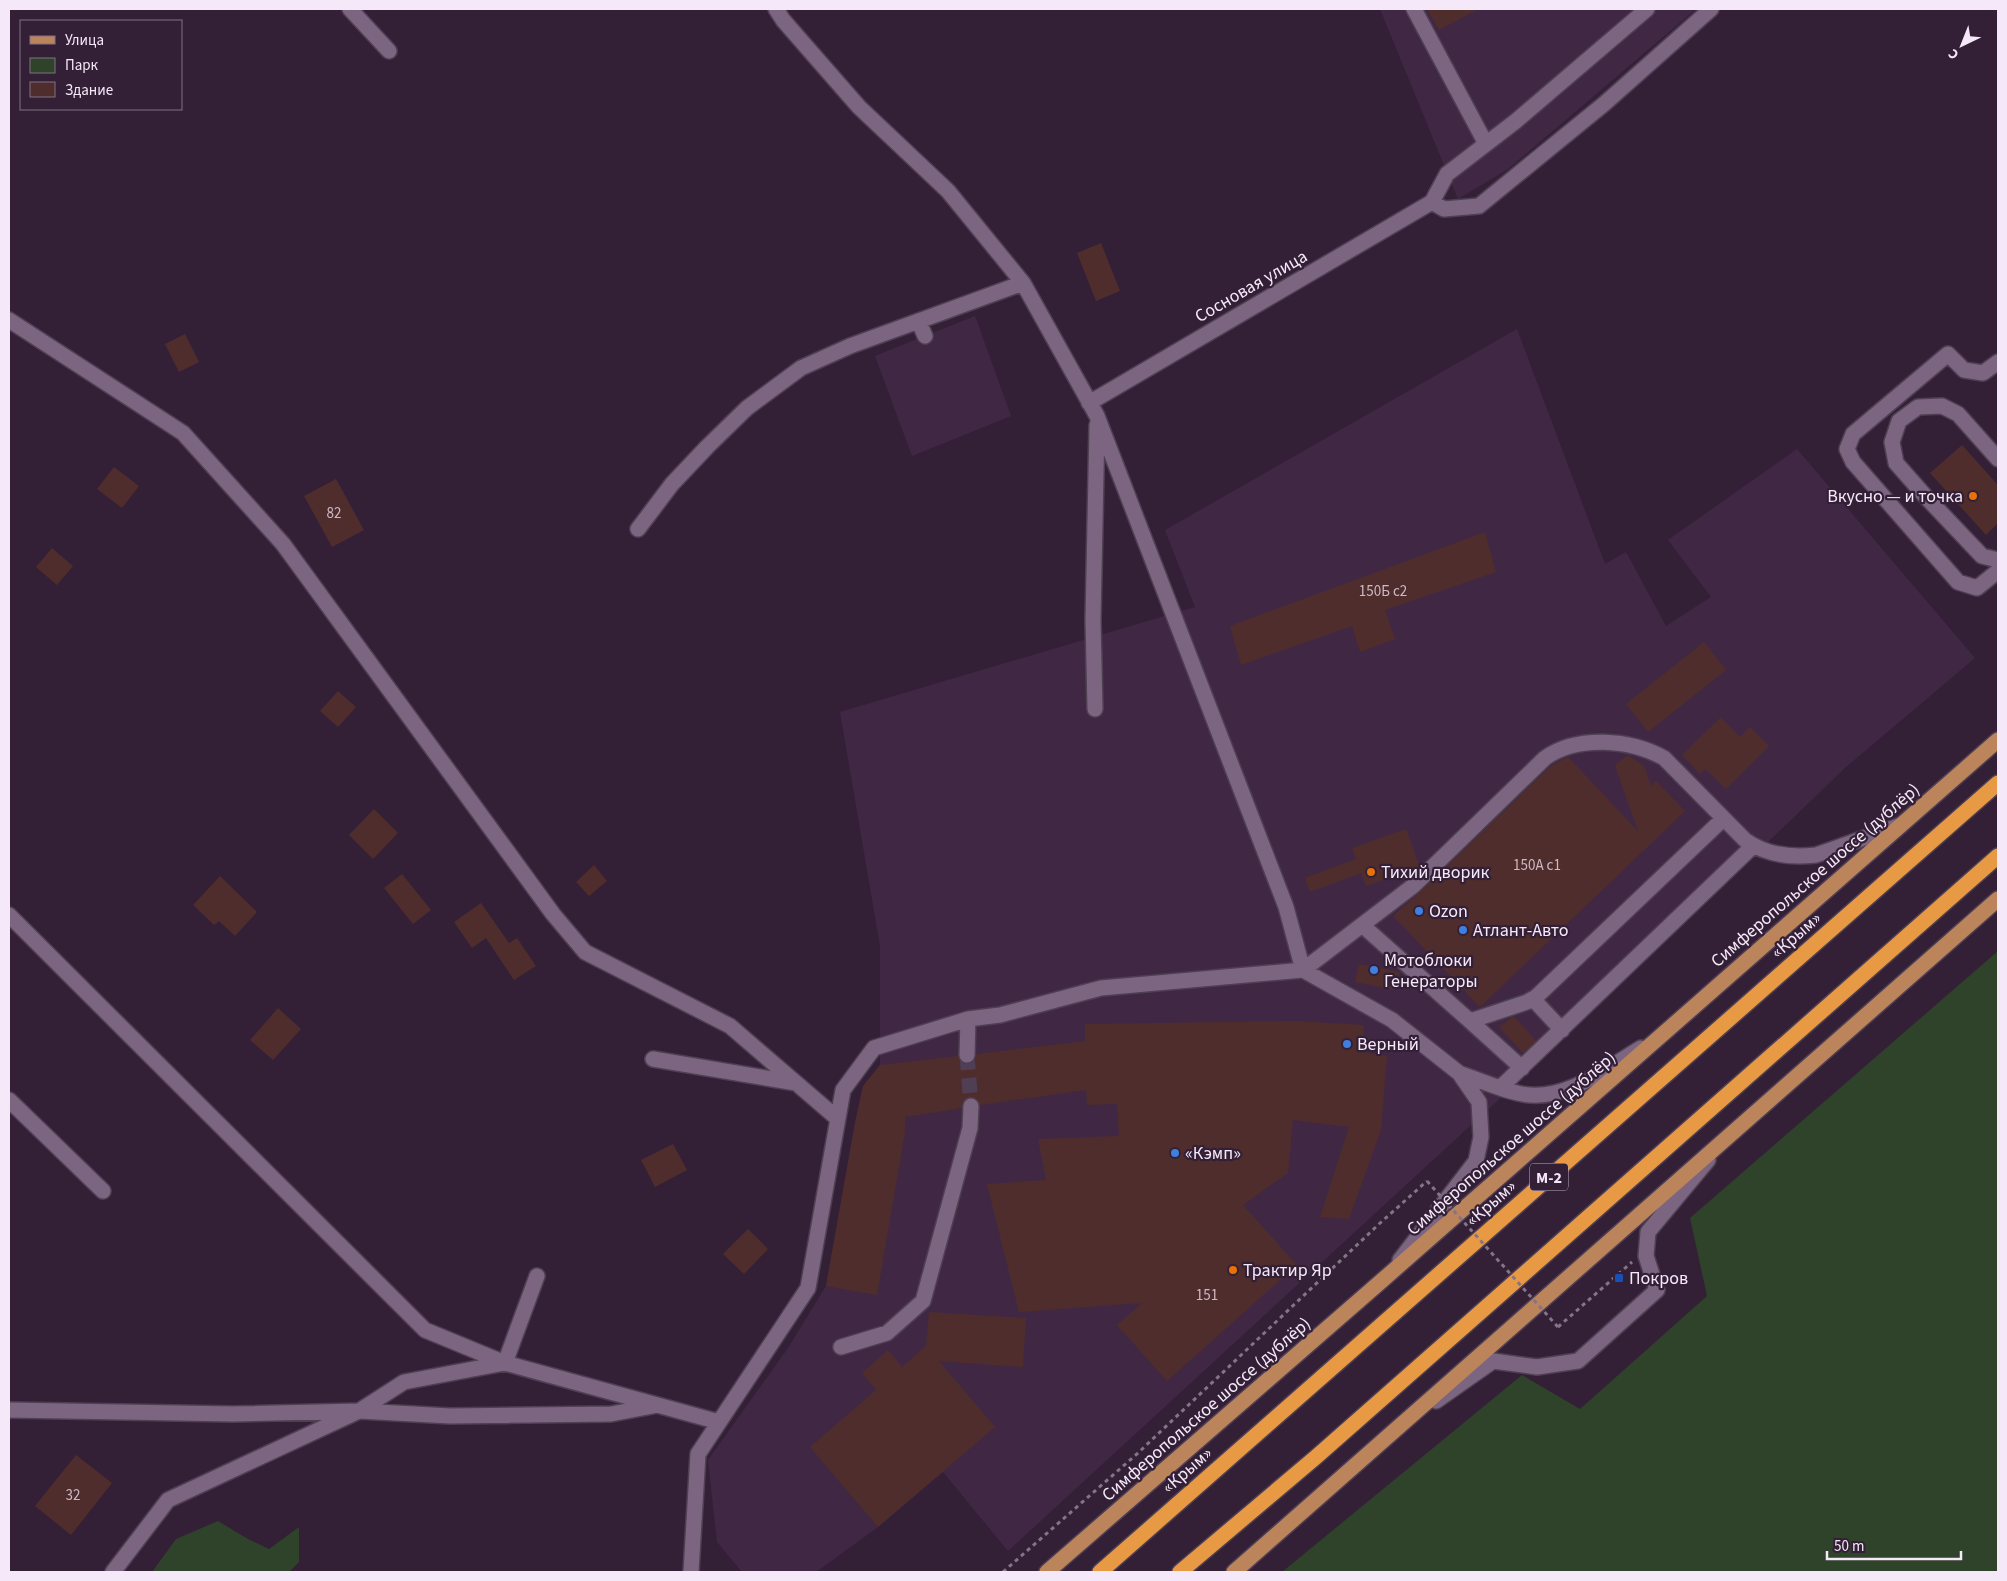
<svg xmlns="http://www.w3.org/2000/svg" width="2007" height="1581" font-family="'Source Sans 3',sans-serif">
	<rect width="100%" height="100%" fill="#332037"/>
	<path fill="#402845" d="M1380,9H1696L1508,169L1458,199Z
		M975,316L1011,416L912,456L875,356Z
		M1517,329L1605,564L1626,552L1666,626L1711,597L1668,540L1797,449L1975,658L1846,767L1532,1069L1008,1551L943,1472L878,1527L816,1572H742L717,1542L708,1460L788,1348L826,1286L855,1123L863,1086L880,1065V946L840,712L1195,607L1165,530Z"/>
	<path fill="#2f422a" d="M1998,951V1572H1282L1522,1375L1580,1409L1707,1296L1690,1218Z
		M218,1521L248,1539L269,1549L299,1527V1562L289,1572H152L176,1539Z"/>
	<path fill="#4f2d2c" d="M1427,9H1478L1439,30Z
		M1101,243L1120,291L1096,301L1077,253Z
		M185,334L199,362L179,372L165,344Z
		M1962,445L1998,485V523L1986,535L1930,473Z
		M114,467L139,486L122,508L97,489Z
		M336,479L364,530L332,547L304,496Z
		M1485,532L1496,572L1385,610L1395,639L1360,652L1352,626L1241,665L1230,626Z
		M52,548L73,566L57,585L36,567Z
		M1704,642L1726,670L1648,732L1626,704Z
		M338,691L356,707L338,727L320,711Z
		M1721,717L1740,737L1750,727L1769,746L1726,789L1705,769L1700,774L1682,755Z
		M1628,755L1644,766L1651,786L1656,781L1685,811L1480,1007L1393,916L1419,893L1551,766L1568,757L1638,831L1615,765Z
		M374,809L398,833L373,859L349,835Z
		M1406,829L1420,867L1412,874L1398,879L1397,875L1366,886L1361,873L1310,892L1305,878L1356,859L1352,848Z
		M594,865L607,881L589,896L576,882Z
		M402,874L431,910L413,924L384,888Z
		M220,876L257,912L235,936L219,921L214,925L193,905Z
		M481,903L509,943L517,938L536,966L514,980L486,938L472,948L454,922Z
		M1359,964L1400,972L1396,990L1355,982Z
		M278,1008L301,1029L273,1060L250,1040Z
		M1514,1016L1536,1041L1523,1053L1499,1027Z
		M1297,1021L1364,1025L1363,1052L1387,1056L1381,1130L1349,1219L1320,1217L1349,1127L1293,1120L1288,1173L1243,1205L1297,1265L1167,1381L1117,1325L1142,1303L1019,1312L987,1184L1046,1180L1038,1139L1119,1136L1117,1104L1087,1105L1086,1090L980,1105L976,1098L971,1097L963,1101L962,1108L905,1117V1132L877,1295L826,1286L855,1123L863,1086L880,1065L958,1056L962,1063L967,1064L975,1060L976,1054L1085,1041V1024Z
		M673,1144L687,1170L655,1187L641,1160Z
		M748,1229L768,1249L744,1274L723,1254Z
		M929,1312L1026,1318L1023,1367L939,1361L995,1427L878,1527L810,1447L876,1390L862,1373L888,1350L902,1367L926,1346Z
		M76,1455L112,1483L71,1535L35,1506Z"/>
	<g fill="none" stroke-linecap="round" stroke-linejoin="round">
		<path stroke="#503e54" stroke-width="15" stroke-dasharray="15 8" stroke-linecap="butt" d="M967,1055L971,1106"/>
		<g stroke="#4f3f52" stroke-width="18">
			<path id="minor" d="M350,9L389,51
				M776,9L783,20L859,107L948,191L1023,283L1097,416L1286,907L1303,970L1413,886L1545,758C1577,735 1630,739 1664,758L1745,840C1766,855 1790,858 1816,855L1901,825
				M1414,9L1486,144
				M1432,202L1444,209L1479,206L1604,104L1711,9
				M1432,202L1447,174L1516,121L1647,9
				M9,320L183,433L283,544L553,914L585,952L730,1026L838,1119
				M919,322L925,336
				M1998,362L1983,373L1964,370L1948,354L1853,434L1847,449L1853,462L1958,582L1977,588L1998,571
				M1089,403L1432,202
				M1998,459L1958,414L1942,406L1918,407L1899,421L1892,442L1896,463L1926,497L1982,556L1998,560
				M638,529L672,484L707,447L747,408L801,368L850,346L1023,283
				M1095,709L1093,620L1097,425
				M9,915L425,1330L505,1363L719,1422
				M1362,925L1470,1021L1527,1002L1536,997L1723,819
				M1533,999L1562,1030
				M1470,1021L1522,1068
				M967,1055L968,1019
				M653,1059L796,1083
				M1459,1073C1480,1080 1501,1090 1522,1094C1565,1102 1606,1069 1641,1048
				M1501,1087L1753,846
				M9,1100L103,1191
				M841,1347L887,1333L923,1301L970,1128L971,1106
				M1436,1401L1493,1361L1537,1367L1578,1361L1657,1290L1646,1256L1648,1232L1708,1160
				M9,1410L233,1414L359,1411L404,1382L505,1363L537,1276
				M113,1572L168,1500L359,1411L450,1416L611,1414L653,1406
				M691,1572L698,1454L808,1288L843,1090L874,1048L968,1019L1000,1015L1101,988L1303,970L1392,1020L1459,1073L1479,1102L1481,1137L1476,1161L1400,1260"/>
		</g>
		<g stroke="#4f3f52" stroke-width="18">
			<path id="major" d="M1047,1572L1378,1284L1998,740
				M1234,1572L1998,899"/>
		</g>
		<g stroke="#4f3f52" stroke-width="18">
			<path id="highway" d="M1100,1572L1998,783
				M1180,1572L1316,1457L1998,856"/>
		</g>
		<path stroke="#857488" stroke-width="3" stroke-dasharray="4 4" stroke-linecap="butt" d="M1558,1327L1632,1262
			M1003,1572L1138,1453L1379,1224L1427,1181"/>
		<use href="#minor" stroke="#7b6580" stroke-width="15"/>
		<use href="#major" stroke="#bc845b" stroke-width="15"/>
		<use href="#highway" stroke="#e79943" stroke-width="15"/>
		<path stroke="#857488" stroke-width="3" stroke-dasharray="4 4" stroke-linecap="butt" d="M1427,1181L1558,1327"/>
	</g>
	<g fill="#e8710a" stroke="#332037" stroke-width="2">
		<circle cx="1973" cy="496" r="5"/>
		<circle cx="1371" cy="872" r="5"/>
		<circle cx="1233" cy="1270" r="5"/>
	</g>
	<g fill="#3f7fe0" stroke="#332037" stroke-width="2">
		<circle cx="1419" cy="911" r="5"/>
		<circle cx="1463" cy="930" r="5"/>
		<circle cx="1374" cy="970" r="5"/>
		<circle cx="1347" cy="1044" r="5"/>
		<circle cx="1175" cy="1153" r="5"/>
	</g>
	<rect fill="#1a4fb4" stroke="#332037" stroke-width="2" x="1614" y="1273" width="10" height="10" rx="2.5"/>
	<g text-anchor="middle" stroke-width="4.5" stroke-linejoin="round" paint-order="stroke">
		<g font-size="15" fill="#ccb9c5">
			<text x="334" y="518">82</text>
			<text x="1383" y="596">150Б с2</text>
			<text x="1537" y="870">150А с1</text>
			<text x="1207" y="1300">151</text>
			<text x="73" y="1500">32</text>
		</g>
		<rect fill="#332037" stroke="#bbacbe" stroke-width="1" x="1530" y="1163.5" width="38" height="27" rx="4"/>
		<g font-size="16" font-weight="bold" fill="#f5e8f8">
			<text x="1549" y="1183">М-2</text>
		</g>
		<g font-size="18" fill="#f5e8f8" stroke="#332037">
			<text transform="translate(1251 286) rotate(-30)" y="6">Сосновая улица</text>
			<text transform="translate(1815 875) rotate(-41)" y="6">Симферопольское шоссе (дублёр)</text>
			<text transform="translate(1796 935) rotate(-41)" y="6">«Крым»</text>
			<text transform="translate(1511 1143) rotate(-41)" y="6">Симферопольское шоссе (дублёр)</text>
			<text transform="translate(1491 1203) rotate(-41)" y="6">«Крым»</text>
			<text transform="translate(1206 1409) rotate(-41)" y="6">Симферопольское шоссе (дублёр)</text>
			<text transform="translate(1187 1470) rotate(-41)" y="6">«Крым»</text>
		</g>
		<g font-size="18" fill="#f5e8f8" stroke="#332037" text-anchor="start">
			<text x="1963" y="502" text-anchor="end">Вкусно — и точка</text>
			<text x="1381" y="878">Тихий дворик</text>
			<text x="1429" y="917">Ozon</text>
			<text x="1473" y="936">Атлант-Авто</text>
			<text x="1384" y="966">Мотоблоки<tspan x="1384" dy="21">Генераторы</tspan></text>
			<text x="1357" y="1050">Верный</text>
			<text x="1185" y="1159">«Кэмп»</text>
			<text x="1243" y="1276">Трактир Яр</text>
			<text x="1629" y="1284">Покров</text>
		</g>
	</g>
	<rect width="2007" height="1581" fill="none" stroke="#f5e8f8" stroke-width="20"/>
	<rect x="20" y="20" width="162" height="90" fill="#332037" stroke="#817084"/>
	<rect x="30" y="36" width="25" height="8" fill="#bc845b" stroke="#817084"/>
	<text x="65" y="45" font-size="15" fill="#f5e8f8">Улица</text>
	<rect x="30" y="58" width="25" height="15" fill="#2f422a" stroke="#817084"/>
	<text x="65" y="70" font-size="15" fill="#f5e8f8">Парк</text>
	<rect x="30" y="82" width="25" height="15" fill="#4f2d2c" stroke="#817084"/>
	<text x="65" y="95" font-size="15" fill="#f5e8f8">Здание</text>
	<g transform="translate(1962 45) rotate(223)" stroke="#332037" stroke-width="4" paint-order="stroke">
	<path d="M0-4L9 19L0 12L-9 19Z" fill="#f5e8f8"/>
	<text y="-8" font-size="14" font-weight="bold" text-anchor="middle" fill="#f5e8f8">С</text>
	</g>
	<path d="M1827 1551v8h134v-8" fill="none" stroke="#f5e8f8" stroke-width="2.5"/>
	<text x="1834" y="1551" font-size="15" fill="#f5e8f8" stroke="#332037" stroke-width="4" paint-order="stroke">50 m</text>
</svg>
